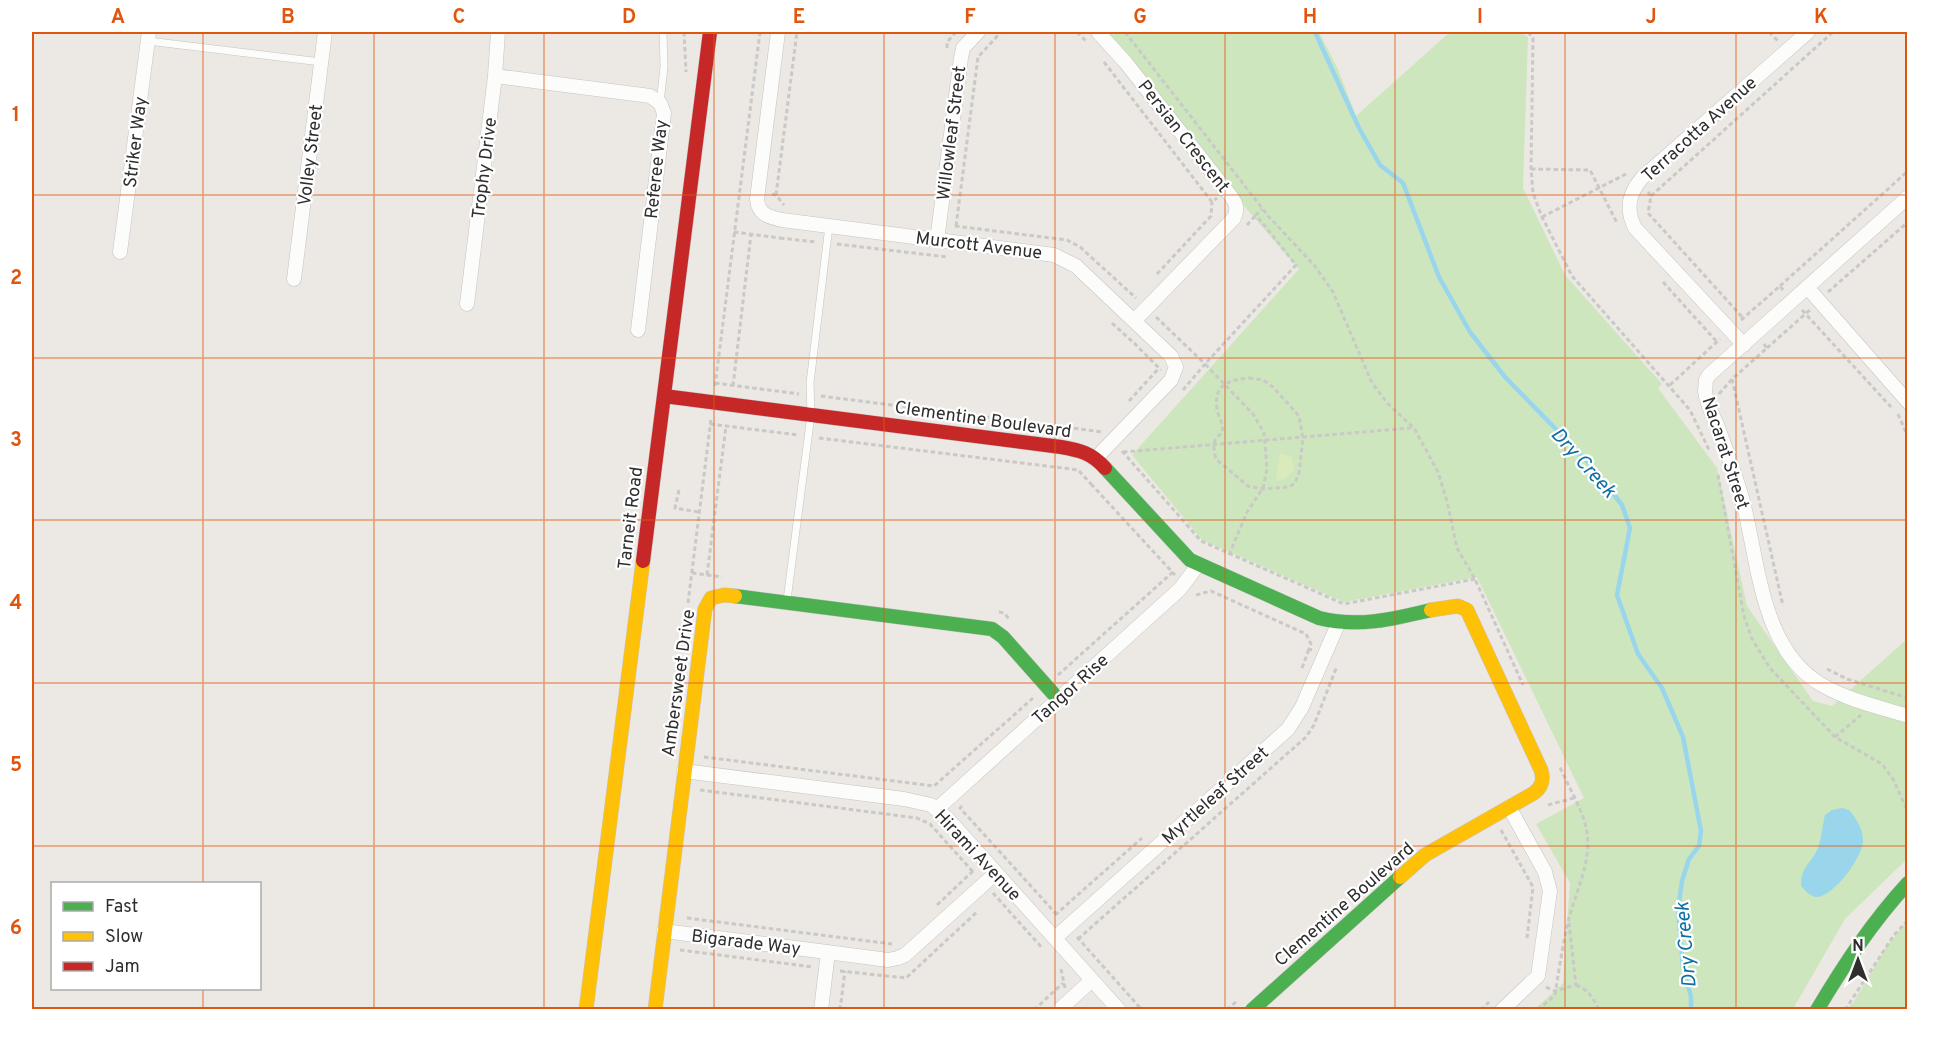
<svg xmlns="http://www.w3.org/2000/svg" width="1939" height="1041" font-family="Overpass,sans-serif">
	<rect width="100%" height="100%" fill="#ece8e4"/>
	<path fill="#cee6be" d="M1092,32H1319L1338,69L1356,116L1450,32H1519L1528,37L1523,188L1565,275L1662,384L1658,388L1717,468L1747,606L1813,701L1832,706L1907,639V859L1845,919L1793,1009H1535L1563,983L1570,883L1536,824L1584,798L1477,577L1344,602L1202,540L1132,455L1299,269Z
		M1907,921V1009H1847L1853,1003L1887,946Z"/>
	<path fill="#d9eabb" d="M1280,453L1292,457L1294,470L1285,479L1276,480Z"/>
	<path fill="#99d6ec" d="M1842,808L1849,810C1856,818 1863,829 1863,840C1863,857 1834,896 1817,897C1810,897 1805,890 1801,886C1801,866 1811,864 1818,848C1822,837 1822,826 1825,815L1832,810Z"/>
	<g fill="none" stroke-linecap="round" stroke-linejoin="round">
		<path stroke="#99d6ec" stroke-width="4.5" d="M1315,32L1359,128L1380,165L1403,183L1439,277L1470,332L1505,377L1589,463L1622,505L1630,528L1617,595L1638,654L1662,688L1683,737L1701,831L1699,846L1689,859L1682,881L1678,910L1683,967L1691,997V1010"/>
		<g stroke="#c5c4c5" stroke-width="8">
			<path id="lane" d="M148,41L321,62
				M660,103L664,67L663,32
				M787,600L811,415L810,383L829,226"/>
		</g>
		<g stroke="#c5c4c5" stroke-width="15">
			<path id="street" d="M778,32L757,199C758,214 768,217 782,220L1054,255L1076,266L1171,356L1176,367L1171,380L1096,458
				M1098,32L1126,63L1226,190C1233,199 1240,206 1234,218L1134,321
				M495,76L650,96L660,103L664,113L638,330
				M1908,197L1709,375L1706,380L1705,391C1706,402 1712,414 1717,425C1726,449 1735,474 1742,498C1759,561 1760,649 1822,685C1848,700 1879,707 1908,716
				M937,240L961,58L963,48L978,32
				M120,252L149,32
				M294,279L325,32
				M1807,287L1908,402
				M467,304L495,76L498,32
				M1744,345L1635,228C1626,210 1628,194 1642,178L1808,32
				M684,771L904,799L931,805L948,819L1119,1010
				M937,809L1180,589L1198,565
				M664,931L873,958L888,960L898,958L905,955L996,873
				M1055,938L1288,729L1302,707L1338,624
				M821,1010L828,952
				M1059,1010L1092,980
				M1502,1010L1538,976L1550,891L1545,872L1509,807"/>
		</g>
		<g stroke="#c5c4c5" stroke-width="15">
			<path id="fast" d="M1105,468L1190,560L1319,618C1357,628 1394,619 1431,610
				M735,596L992,629L1003,637L1058,699
				M1252,1010L1400,877
				M1817,1010C1844,965 1872,922 1908,883"/>
		</g>
		<g stroke="#c5c4c5" stroke-width="15">
			<path id="slow" d="M1400,877L1425,855L1534,793C1542,787 1544,780 1541,770L1467,610L1458,606L1431,610
				M586,1010L643,561
				M655,1010L705,609L711,598L724,595L735,596"/>
		</g>
		<g stroke="#c5c4c5" stroke-width="15">
			<path id="jam" d="M664,396L1061,447C1079,450 1092,453 1105,468
				M643,561L710,32"/>
		</g>
		<path stroke="#c9c9c8" stroke-width="3" stroke-dasharray="4.5 3" stroke-linecap="butt" d="M684,32L686,72
			M1077,32L1086,41
			M1125,32L1269,217L1314,265L1333,292L1372,383L1388,404L1414,428L1438,472L1447,501L1457,548L1475,579L1523,685
			M1528,32L1533,38L1531,169L1533,193L1542,217L1572,276L1690,410L1710,452
			M1769,32L1779,42
			M947,48V42L956,32
			M1104,62L1212,202L1217,198
			M1531,169L1590,170L1617,223
			M1648,192L1651,196L1648,213L1743,318
			M772,194L776,195L784,205
			M776,195L797,32
			M1651,196L1833,32
			M1542,217L1626,174
			M1247,225L1256,215
			M955,226L1067,240L1080,247L1136,298
			M956,226L978,57L1001,32
			M734,232L780,238
			M780,238L816,242
			M837,244L947,257
			M1157,274L1211,216L1212,202
			M1663,282L1717,342
			M1780,286L1908,171
			M1828,292L1908,222
			M1802,310L1891,407
			M1156,317L1205,364L1183,390
			M1741,320L1780,286L1783,290
			M1112,323L1135,344
			M1136,343L1135,344L1161,370
			M1767,348L1811,309
			M1249,378L1263,380L1273,387L1299,416L1303,438L1299,473L1295,483L1289,487L1263,489L1248,486L1216,459C1213,448 1212,439 1222,433C1224,424 1219,418 1217,410C1213,384 1229,380 1249,378Z
			M1732,379L1783,606
			M715,383L799,394
			M1670,385L1720,339
			M715,386L760,32
			M733,386L751,234
			M1719,394L1732,379L1767,348L1764,344
			M821,396L1103,432
			M1129,401L1159,368
			M1898,414L1908,437
			M710,424L798,435
			M819,438L1079,470
			M1122,451L1201,541L1344,604L1475,579
			M1123,452L1411,428
			M1079,471L1091,484L1092,483
			M1718,475L1744,616L1752,639L1770,668L1835,737L1882,764L1893,779L1908,812
			M1091,484L1175,575
			M679,490L675,508L699,512
			M1229,555L1247,512L1263,488L1267,469L1264,433L1253,414L1205,364L1296,265L1256,215L1262,209
			M692,573L722,577
			M707,575L726,426
			M1196,595L1211,591L1306,634L1311,644L1309,649L1312,650
			M688,603L711,419
			M999,612L1004,613L1010,620
			M1302,668L1309,649
			M1827,669L1847,679L1908,698
			M1058,675L1173,572
			M1835,737L1861,715
			M704,757L934,786L1033,698
			M700,790L917,818L930,824L974,873
			M1548,805L1574,798
			M962,806L960,808L1059,917
			M1501,830L1533,887L1527,938
			M993,893L1043,949
			M937,905L973,871
			M1055,915L1142,838
			M687,918L892,944
			M1077,937L1142,1010
			M1078,939L1306,737L1314,725L1337,666
			M680,950L813,967
			M1061,969L1065,988
			M840,971L906,978L978,911
			M1576,985C1589,990 1593,998 1599,1010
			M1546,987L1555,991L1576,985L1569,923
			M840,1010L845,971
			M1034,1010L1063,983
			M1227,1010L1237,1001
			M1481,1010L1489,1002
			M1538,1010L1555,995C1559,969 1563,943 1569,918C1577,888 1593,859 1586,827C1581,807 1568,786 1560,767
			M1845,1010L1894,935L1908,920"/>
		<use href="#lane" stroke="#fcfcfb" stroke-width="7"/>
		<use href="#street" stroke="#fcfcfb" stroke-width="14"/>
		<use href="#fast" stroke="#4caf50" stroke-width="14"/>
		<use href="#slow" stroke="#ffc107" stroke-width="14"/>
		<use href="#jam" stroke="#c62828" stroke-width="14"/>
	</g>
	<path fill="none" stroke="#df570e" stroke-width="1.5" stroke-opacity="0.55" d="M203,32V884M374,32V1010M544,32V1010M714,32V1010M884,32V1010M1055,32V1010M1225,32V1010M1395,32V1010M1565,32V1010M1736,32V1010M32,195H1908M32,358H1908M32,520H1908M32,683H1908M32,846H1908M203,988V1010"/>
	<g text-anchor="middle" stroke-width="4.5" stroke-linejoin="round" paint-order="stroke">
		<g font-size="18" fill="#2e2e2e" stroke="#fff">
			<text transform="translate(1699 129) rotate(-42)" y="6">Terracotta Avenue</text>
			<text transform="translate(951 133) rotate(-83)" y="6">Willowleaf Street</text>
			<text transform="translate(1184 136) rotate(52)" y="6">Persian Crescent</text>
			<text transform="translate(135 142) rotate(-83)" y="6">Striker Way</text>
			<text transform="translate(310 155) rotate(-83)" y="6">Volley Street</text>
			<text transform="translate(484 168) rotate(-83)" y="6">Trophy Drive</text>
			<text transform="translate(656 169) rotate(-84)" y="6">Referee Way</text>
			<text transform="translate(979 245) rotate(7)" y="6">Murcott Avenue</text>
			<text transform="translate(983 419) rotate(8)" y="6">Clementine Boulevard</text>
			<text transform="translate(1726 453) rotate(72)" y="6">Nacarat Street</text>
			<text transform="translate(630 518) rotate(-83)" y="6">Tarneit Road</text>
			<text transform="translate(678 683) rotate(-82)" y="6">Ambersweet Drive</text>
			<text transform="translate(1070 689) rotate(-42)" y="6">Tangor Rise</text>
			<text transform="translate(1215 795) rotate(-42)" y="6">Myrtleleaf Street</text>
			<text transform="translate(978 855) rotate(47)" y="6">Hirami Avenue</text>
			<text transform="translate(1344 904) rotate(-41)" y="6">Clementine Boulevard</text>
			<text transform="translate(746 942) rotate(7)" y="6">Bigarade Way</text>
		</g>
		<g font-size="20" font-style="italic" fill="#0d6fa3" stroke="#fff">
			<text transform="translate(1584 462) rotate(48)" y="7">Dry Creek</text>
			<text transform="translate(1685 945) rotate(-95)" y="7">Dry Creek</text>
		</g>
	</g>
	<rect width="1939" height="1041" fill="none" stroke="#ffffff" stroke-width="66"/>
	<rect x="51" y="882" width="210" height="108" fill="#ffffff" stroke="#ababab" stroke-width="1.5"/>
	<rect x="63" y="902" width="30" height="9" fill="#4caf50" stroke="#ababab" stroke-width="1.5"/>
	<text x="105" y="912" font-size="18" fill="#2e2e2e">Fast</text>
	<rect x="63" y="932" width="30" height="9" fill="#ffc107" stroke="#ababab" stroke-width="1.5"/>
	<text x="105" y="942" font-size="18" fill="#2e2e2e">Slow</text>
	<rect x="63" y="962" width="30" height="9" fill="#c62828" stroke="#ababab" stroke-width="1.5"/>
	<text x="105" y="972" font-size="18" fill="#2e2e2e">Jam</text>
	<g transform="translate(1858 960)" stroke="#ffffff" stroke-width="4.5" paint-order="stroke">
	<path d="M0-4.5L10 22L0 15L-10 22Z" fill="#2e2e2e"/>
	<text y="-9" font-size="16" font-weight="bold" text-anchor="middle" fill="#2e2e2e">N</text>
	</g>
	<rect x="33" y="33" width="1873" height="975" fill="none" stroke="#df570e" stroke-width="2"/>
	<g font-size="20" text-anchor="middle" font-weight="bold" fill="#df570e">
		<text x="118" y="23">A</text>
		<text x="288" y="23">B</text>
		<text x="459" y="23">C</text>
		<text x="629" y="23">D</text>
		<text x="799" y="23">E</text>
		<text x="970" y="23">F</text>
		<text x="1140" y="23">G</text>
		<text x="1310" y="23">H</text>
		<text x="1480" y="23">I</text>
		<text x="1651" y="23">J</text>
		<text x="1821" y="23">K</text>
		<text x="16" y="121">1</text>
		<text x="16" y="284">2</text>
		<text x="16" y="446">3</text>
		<text x="16" y="609">4</text>
		<text x="16" y="771">5</text>
		<text x="16" y="934">6</text>
	</g>
</svg>
